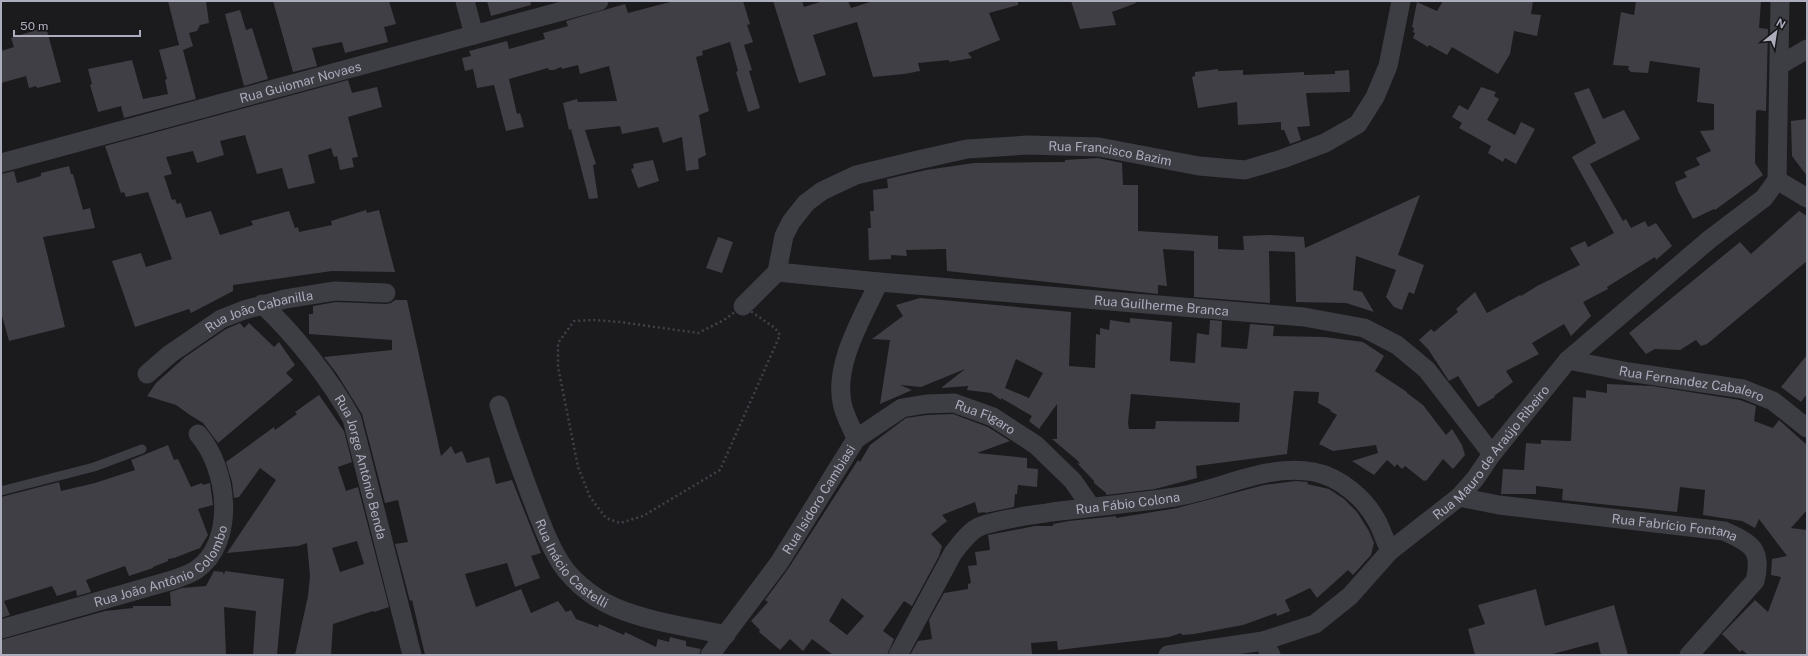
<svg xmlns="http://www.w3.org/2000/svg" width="1808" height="656" font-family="'Public Sans',sans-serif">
	<rect width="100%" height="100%" fill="#1b1a1d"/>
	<path fill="#403f45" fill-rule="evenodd" d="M168,1H206L209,23L200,25L197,31L189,33L193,46L183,50L196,99L124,118L121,106L98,112L90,85L92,84L88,69L132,60L143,99L168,94L165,80L167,79L159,50L179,45Z
		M273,1H389L396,24L384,27L388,42L345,53L342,42L312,48L317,66L293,72Z
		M487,1H530L531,5L491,16Z
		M674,1H743L750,24L747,25L753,42L744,45L752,70L749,71L760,108L748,112L736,72L738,71L730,42L702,51L703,55L696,57L709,111L699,115L706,155L698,159L699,169L686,171L682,137L663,143L658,127L622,134L620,126L585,130L596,164L593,165L598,198L589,199L571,129L569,130L563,103L577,99L578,102L617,101L609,66L580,74L578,65L562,69L561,67L554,70H549L548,68L509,79L517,114L520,113L524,127L506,131L494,85L477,88L473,69L465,71L462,58L471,56L469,51L507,41L509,49L545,39L543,33L568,26L566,21L625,4L628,13Z
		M773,1H802L804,7L823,1H848L851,8L873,1H1018V5L989,13L1000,40L968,53L972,58L949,62V60L918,63L920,71L904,74L873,77L857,22L813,35L826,75L799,83Z
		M1071,1H1135L1136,3L1112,12L1116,25L1080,29Z
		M1443,1H1533L1531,14L1541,15L1537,36L1514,31L1510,54L1498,74L1452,47L1447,55L1429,45L1428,47L1413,38L1415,33L1413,32L1414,28L1412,27L1417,2L1437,11Z
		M1636,1H1761L1759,28L1768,29L1766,111L1757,110L1756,112L1755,163L1763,175L1715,210L1714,209L1693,219L1678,191L1675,182L1687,177L1684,172L1700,165L1696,158L1711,151L1700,131L1714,130V104L1697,102L1700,68L1650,61L1648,73L1631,72L1628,69L1629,66L1613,65L1621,12L1634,15Z
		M240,10L246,30L252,28L268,79L244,86L225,14Z
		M46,27L61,82L37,88L36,86L29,88L26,76L1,83V51L14,47L11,38Z
		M1218,69V71L1243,70V75L1304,72V75L1335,74V71L1349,70L1350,92L1306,93L1310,126L1297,127L1301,140L1290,144L1284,130H1281V122L1238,125L1237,102L1198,108L1192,77L1195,76V72Z
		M348,80L352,93L377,87L382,107L348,117L358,157L352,158L354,167L340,170L337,156L334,157L331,148L308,155L315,183L288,189L282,168L257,174L245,135L220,141L224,155L197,163L193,151L166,157L172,174L164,176L172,200L175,199L177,204L181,203L186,218L211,211L220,235L253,225L251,221L289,211L295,228L298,227L299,232L332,225L331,221L366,210L367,213L379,210L395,272L332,271L233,285V291L191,313L189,309L135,327L112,261L141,253L146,267L172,259L148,192L126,197L124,192L121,193L105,146Z
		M1481,87L1496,92L1494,96L1499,99L1487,120L1515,135L1521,122L1535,129L1516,164L1505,158L1503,162L1488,153L1491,146L1459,128L1462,123L1452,117L1459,105L1468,110Z
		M1589,88L1603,119L1624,110L1640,139L1590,164L1623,221L1626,219L1631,228L1645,221L1648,227L1656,223L1672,246L1656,260L1655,257L1607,287L1608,289L1583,302L1591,316L1571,336L1564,324L1532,343L1539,354L1506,371L1513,382L1494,396L1495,397L1478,407L1458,376L1449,381L1428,349L1419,340L1431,329L1434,332L1458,312L1456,309L1475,292L1487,313L1520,295L1521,296L1537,286L1580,265L1570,248L1585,241L1588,247L1614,233L1572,157L1596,143L1574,93Z
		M1807,119V176L1792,156L1791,121Z
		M1098,158L1122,163L1123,185H1138V231L1218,236V249L1244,250L1243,236L1270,235L1304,237L1305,248L1420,195L1398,255L1424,265L1414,294L1409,292L1402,310L1394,307L1386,297L1396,270L1356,256L1353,290L1362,292L1374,312L1346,303L1296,302L1295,252L1269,251L1270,303L1194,297V251L1163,249L1167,286L1158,285V294L947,271L946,249L906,250L907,256L891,255V259L869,260L868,228H871L870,211H874L873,190L888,188L887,179L926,170L974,163L1065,162V160Z
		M653,160L659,181L638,188L631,169L634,168L633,164Z
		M69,166L71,174H73L83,210L90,208L95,228L43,237L65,327L9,341L1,312V174L14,171L17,183L41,176V173Z
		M1799,211L1807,216V261L1707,344L1701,346L1696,340L1680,350L1655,349L1646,354L1629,333L1740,242L1751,254Z
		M718,237L733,242L722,273L706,268Z
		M920,298L1071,312L1069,366L1095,368L1096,334L1100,335V328L1109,330L1110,320L1130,323V318L1172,322L1170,361L1195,363L1197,333L1209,335L1210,320L1222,321L1221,347L1247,349L1250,324L1274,326L1273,336L1324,337L1363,342L1384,356L1375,371L1407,392V393L1423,405L1446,435L1452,429L1462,445L1465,455L1453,469L1443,459L1427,480L1424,481L1405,466L1402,469L1397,464L1395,467L1387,460L1374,475L1352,461L1378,453L1376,445L1333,451L1319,444L1337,415L1330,411L1331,410L1318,403L1319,392L1294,391L1287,454L1196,466L1197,478L1155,489L1106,495V493L1094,483V481L1077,463L1080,464L1078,461L1052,439H1057V404L1039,429L1029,421L1032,416L1001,398V400L991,393L967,390L968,386L941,388L965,369L921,387L900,385L912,390L880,404L890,340L872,339L903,316L896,305ZM1016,359L1043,373L1029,398L1005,388ZM1131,394L1240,403L1239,422L1156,421L1155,429H1129L1128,423Z
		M395,300H407L441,456L451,446L455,454L462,451L467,463L489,457L496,484L512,480L541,553L531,556L540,578L515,587L507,563L465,574L476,607L521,589L531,613L558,601L566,612L571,610L576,619L598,627L599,624L624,635L625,632L656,647L658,639L669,642L670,637L686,641V646L701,649L699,655H425L412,600L410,601L395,544L408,542L398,500L385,503L362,414L337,374L324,357L392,350V340L309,334V314H313V306L336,302L386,304L391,303Z
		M240,323L244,328L249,323L274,347L279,342L295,365L286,373L293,380L218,443L203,423L190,415L176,405L147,396L156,383L185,357L226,329Z
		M1807,355V394L1801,402L1781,387Z
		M1607,384L1652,386L1740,400L1756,406L1754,421L1773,428L1779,420L1807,445V510L1791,528L1807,530V655H1748L1742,650L1740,652L1722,634L1755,600L1768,612L1781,577L1771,575L1772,559L1787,556L1759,519L1755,528L1742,521L1703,515L1705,490L1680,487L1677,512L1562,500L1563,489L1536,486V494H1501L1503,469L1524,470L1526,443L1541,444V440L1571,441L1573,397L1586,398V390L1607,393Z
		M319,395L344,431L352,462L338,467L346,491L358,487L389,607L374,612L373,611L333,624L331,655H295L308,596L310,576L307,543L298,546L227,553L276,480L260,468L239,497L234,498L232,482L226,462L274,427L275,430L297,414L295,412ZM357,541L364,564L340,572L332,548Z
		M953,414L988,427L1010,441L977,453L1027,458V468L1038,469L1037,487L1018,485L1017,494H1015L1014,507L985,513V512L978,513L975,502L942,515L947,521L931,534L942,546L939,556L912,606L904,601L883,631L894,639L887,655H833L812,639L803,651L790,639L780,650L759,632L760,630L751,621L768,602L765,600L788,569L858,460L860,462L870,445L906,418L927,415ZM842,598L864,616L847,635L829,621Z
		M168,445L174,460L178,459L191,487L202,483L203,485L210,483L213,505L198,509L208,535L200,548L174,558L168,559V561L153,567V568L129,576L125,566L86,580L91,592L77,596L76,590L57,596L52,586L4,601L10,615L1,618V497L59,482L61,491L95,483L135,470L131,460Z
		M1296,481L1308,482L1307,484L1329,489L1344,499L1357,512L1369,531L1374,543L1371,555L1353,575L1348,570L1317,598L1310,588L1285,600L1290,611L1277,616L1276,613L1243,625L1194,634L1182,635L1181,633L1169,637L1058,650L1057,641L1031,643L1032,654L1025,655H910L918,641L932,639L929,620L944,593L968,589V584L971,583L968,566L977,565L975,552L990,550L988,535L1035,526H1053V524L1069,521L1116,516V518L1177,508L1264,485Z
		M214,571L223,572L224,575L225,571L284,579L277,655H253L256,611L224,607L226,655H1V640L105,611L133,608V606H171L170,592L182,588L206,586Z
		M1536,589L1545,626L1614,605L1628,655H1601L1598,642L1549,655H1475L1468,629L1485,624L1478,605Z"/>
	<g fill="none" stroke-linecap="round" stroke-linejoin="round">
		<path stroke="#414149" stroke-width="2.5" stroke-dasharray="2 3" stroke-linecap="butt" d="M743,306L775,328L780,335L720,470L643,516L620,523L606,518L590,497L578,467L558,367V343L574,321L594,320L620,322L698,333L724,320Z"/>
		<path stroke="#3d3d44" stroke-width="9" d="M1,491L94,467L142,449"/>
		<g stroke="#3d3d44" stroke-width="19">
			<path d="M465,1L474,35"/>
			<path d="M1780,65L1807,49"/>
			<path id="s1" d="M1,163L599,1"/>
			<path d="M1777,180L1780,1"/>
			<path d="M1777,180L1807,198"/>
			<path id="s2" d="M777,272L784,236L791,222L806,203L822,191L856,175L918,160L967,149L1028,145L1099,147L1199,166L1245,170L1282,159L1325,143L1358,124L1375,97L1388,66L1401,1"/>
			<path id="s3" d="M777,272L879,282L1304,317L1364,328L1397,345L1427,370L1492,454"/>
			<path id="s4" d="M262,304C295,335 330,379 352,419L412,655"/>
			<path d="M743,306L777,272"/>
			<path id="s5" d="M1568,360L1629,372L1743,389L1773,401L1807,428"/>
			<path id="s6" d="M147,374L170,354L221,319L244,310L285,299L335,291L386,293"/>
			<path id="s7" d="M499,405C508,435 519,464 530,494C538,514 545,536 556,555C567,577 591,597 614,607C649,622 689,627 726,635"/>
			<path id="s8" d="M856,439L902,408L926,404L954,403L993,417L1036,445L1073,481L1091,507"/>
			<path id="s9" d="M1459,497L1499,505L1724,531C1751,543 1763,549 1755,581L1689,655"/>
			<path id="s10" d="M1,629L176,579C182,576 190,574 196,570C237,542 228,468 198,434"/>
			<path d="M1263,641L1271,655"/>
			<path id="s11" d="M710,655L779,563L856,439C852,428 846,418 843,407C832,367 862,318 879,282"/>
			<path id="s12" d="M898,655L953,553C960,544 970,530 981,526C1004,518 1028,516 1052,512C1093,507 1134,503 1175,497C1221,490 1267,463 1314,472C1340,477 1366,499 1378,523C1382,532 1386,542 1390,551"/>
			<path id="s13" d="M1168,655L1263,641L1315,624L1350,596L1390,551L1459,497L1475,479L1492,454L1568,360L1710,239L1764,198L1777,180"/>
		</g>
	</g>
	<g text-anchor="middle" stroke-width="4" stroke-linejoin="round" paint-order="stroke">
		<g font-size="13" fill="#acadbd" stroke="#161518">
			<text dy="5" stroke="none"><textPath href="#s1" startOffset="310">Rua Guiomar Novaes</textPath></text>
			<text dy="5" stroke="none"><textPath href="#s2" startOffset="392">Rua Francisco Bazim</textPath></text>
			<text dy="5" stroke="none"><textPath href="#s3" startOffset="386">Rua Guilherme Branca</textPath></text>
			<text dy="5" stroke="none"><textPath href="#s6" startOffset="131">Rua João Cabanilla</textPath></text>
			<text dy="5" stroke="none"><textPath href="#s5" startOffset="126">Rua Fernandez Cabalero</textPath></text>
			<text dy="5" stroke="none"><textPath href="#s8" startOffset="142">Rua Figaro</textPath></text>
			<text dy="5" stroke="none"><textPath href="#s13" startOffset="398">Rua Mauro de Araújo Ribeiro</textPath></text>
			<text dy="5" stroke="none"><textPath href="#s4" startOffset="195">Rua Jorge Antônio Benda</textPath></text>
			<text dy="5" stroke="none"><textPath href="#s11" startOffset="190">Rua Isidoro Cambiasi</textPath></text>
			<text dy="5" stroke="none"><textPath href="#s12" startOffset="304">Rua Fábio Colona</textPath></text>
			<text dy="5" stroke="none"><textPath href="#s9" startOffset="218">Rua Fabrício Fontana</textPath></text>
			<text dy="5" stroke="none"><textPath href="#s7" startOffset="177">Rua Inácio Castelli</textPath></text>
			<text dy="5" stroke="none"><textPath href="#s10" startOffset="177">Rua João Antônio Colombo</textPath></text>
		</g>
	</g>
	<rect width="1808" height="656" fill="none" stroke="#acadbd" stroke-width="4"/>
	<g transform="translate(1776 32) rotate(30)" stroke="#161518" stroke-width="3" paint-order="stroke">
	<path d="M0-3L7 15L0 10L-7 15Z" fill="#acadbd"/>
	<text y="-6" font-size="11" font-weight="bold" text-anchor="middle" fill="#acadbd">N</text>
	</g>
	<path d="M14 30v6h126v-6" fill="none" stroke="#acadbd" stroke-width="2"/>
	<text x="20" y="30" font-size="12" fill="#acadbd" stroke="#161518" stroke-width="3" paint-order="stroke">50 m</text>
</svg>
